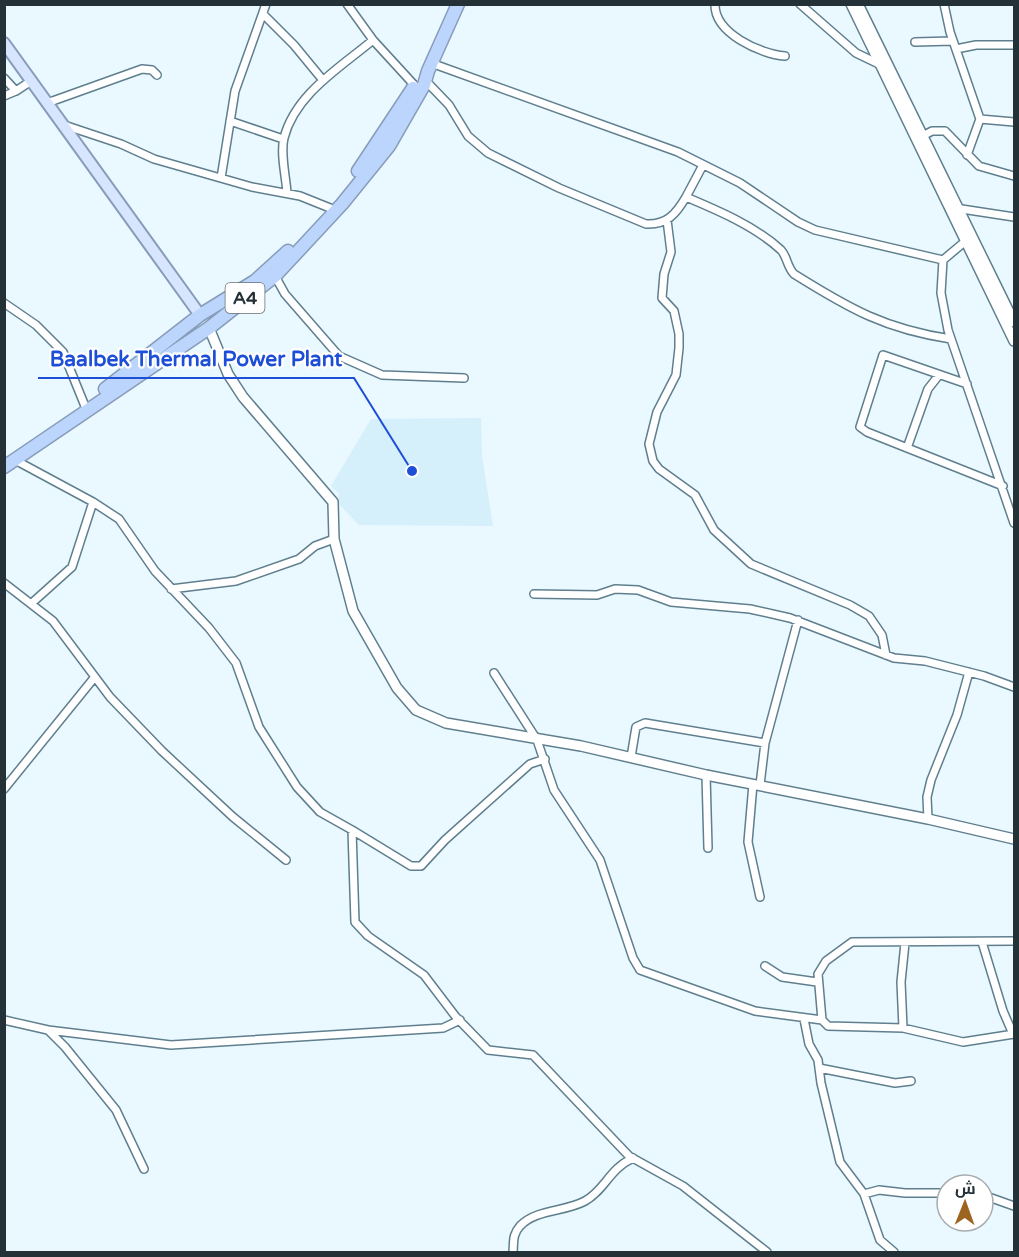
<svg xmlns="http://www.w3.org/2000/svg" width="1019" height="1257" font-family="'Varela Round',Cairo,sans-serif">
	<rect width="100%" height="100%" fill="#eaf8ff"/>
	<path fill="#d5effb" d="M481,418L482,456L493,526L359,525L337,502L339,494L331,486L371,419Z"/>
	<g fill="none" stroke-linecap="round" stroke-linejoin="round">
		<g stroke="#5f7f8e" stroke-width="10">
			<path id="street" d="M347,4L373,40
				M715,4C714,33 760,54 785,56
				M800,4L856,53L881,65
				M944,4L950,32L980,119L967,155
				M263,14L294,45L322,79
				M915,42L953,41
				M956,49L976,45H1014
				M431,63L678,152L740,183L798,222L815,230L943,260L968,239
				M4,78L16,91L4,96
				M424,79L449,105L468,136L488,153L559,188L646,224C667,225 676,214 686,197
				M16,91L31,81
				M47,103L142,69L152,70L157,75
				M980,119L1014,122
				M230,121L283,139
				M64,125L121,144L154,159L252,187L300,196L330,208
				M919,138L932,131H945L979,166L1014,176
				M703,165L686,197C717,210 755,226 781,250C787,256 787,267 794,274C850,309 885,329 951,339
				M221,178L235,91L266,4
				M287,193C286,177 280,153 284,138C295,94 341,67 373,40L417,88
				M955,208L1014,217
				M667,220L671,252L664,274L662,298L674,311L679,334V348L676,375L657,412L649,444L653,461L659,469L695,495L714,530L751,564L850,605L869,616L882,635L886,655
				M943,260L941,293L948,330L1014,523
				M275,276L285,294L339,356L382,375L464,378
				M4,303L36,325L63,352L87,411
				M967,384L883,355L860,427L867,432L1003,486
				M907,448L928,389L939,375
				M15,460L93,502L119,519L155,571L209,628L236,663L259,727L297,787L320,812L352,830L355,922L368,936L424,975L456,1017L488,1050L533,1055L629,1156L683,1186L767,1252
				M4,583L53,621L110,697L162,751L233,817L286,860
				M171,589L236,581L299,559L315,546L334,539
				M534,594L597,595L615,589L638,590L671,602L750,609L790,618L894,658L925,661L984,676L1014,687
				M33,602L72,567L93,502
				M494,673L537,740L554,790L600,860L633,958L640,970L755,1011L822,1020L828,1026L903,1028L963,1042L1014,1034
				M631,757L636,727L645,723L765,743
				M706,775L708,848
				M753,784L748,842L760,897
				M760,785L765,743L798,620
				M4,789L94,678
				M928,819L927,797L931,780L957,715L969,672
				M352,830L411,866H421L445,840L530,764L545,759
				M982,942L1003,1011L1013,1034
				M765,966L782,977L817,982
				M804,1019L809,1044L818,1060L821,1083L840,1162L864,1194L880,1240L894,1252
				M4,1020L48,1030L65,1047L116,1110L144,1169
				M822,1020L818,974L826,961L852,942L1014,941
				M903,1028L901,982L905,943
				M48,1030L171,1045L443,1028L460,1020
				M819,1068L895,1083L911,1081
				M864,1194L879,1190L905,1193H947
				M983,1195L1014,1206
				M513,1252C514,1242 512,1235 520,1226C536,1209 565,1212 585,1201C605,1190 609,1169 633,1158"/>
		</g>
		<g stroke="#5f7f8e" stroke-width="12">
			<path id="secondary" d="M851,4L1014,341
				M858,4L1014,322
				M209,328L228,374L243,397L333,502L334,539L353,611L397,688L416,710L446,723L581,746L706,775L928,819L1014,839"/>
		</g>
		<g stroke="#879cb8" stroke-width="14">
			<path id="primary" d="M4,43L200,315"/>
		</g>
		<g stroke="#879cb8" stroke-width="15">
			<path id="highway" d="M358,171L413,88
				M105,389L200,315L255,281L288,251
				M4,467L209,328L275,276L342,204L389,146L424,85L428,71L458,4"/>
		</g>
		<use href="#street" stroke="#fff" stroke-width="7"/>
		<use href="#secondary" stroke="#fff" stroke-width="9"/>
		<use href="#primary" stroke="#d7e6fe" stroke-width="10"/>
		<use href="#highway" stroke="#bcd5fd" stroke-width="12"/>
	</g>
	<g text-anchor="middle" stroke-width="4.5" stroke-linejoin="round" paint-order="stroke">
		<rect fill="#fff" stroke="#667074" stroke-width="1.5" x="225.5" y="283" width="39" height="30" rx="4.5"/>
		<g font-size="18" font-weight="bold" fill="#243238">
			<text x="245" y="304">A4</text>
		</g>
	</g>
	<path fill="none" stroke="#1d4ed8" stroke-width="2" d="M412 471L354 378H38"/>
	<circle fill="#1d4ed8" stroke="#fff" stroke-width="2" cx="412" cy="471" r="6"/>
	<g font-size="21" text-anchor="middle" font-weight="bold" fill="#1d4ed8" stroke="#fff" stroke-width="4.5" stroke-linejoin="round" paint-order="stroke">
		<text x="196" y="366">Baalbek Thermal Power Plant</text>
	</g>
	<rect width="1019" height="1257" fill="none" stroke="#243238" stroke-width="12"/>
	<g transform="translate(965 1203) rotate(1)"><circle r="28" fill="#ffffff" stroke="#a7adaf" stroke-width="1.5"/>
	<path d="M0-4.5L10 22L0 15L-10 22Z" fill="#9c6420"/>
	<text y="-9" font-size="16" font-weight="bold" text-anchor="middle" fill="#243238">ش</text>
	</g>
</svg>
